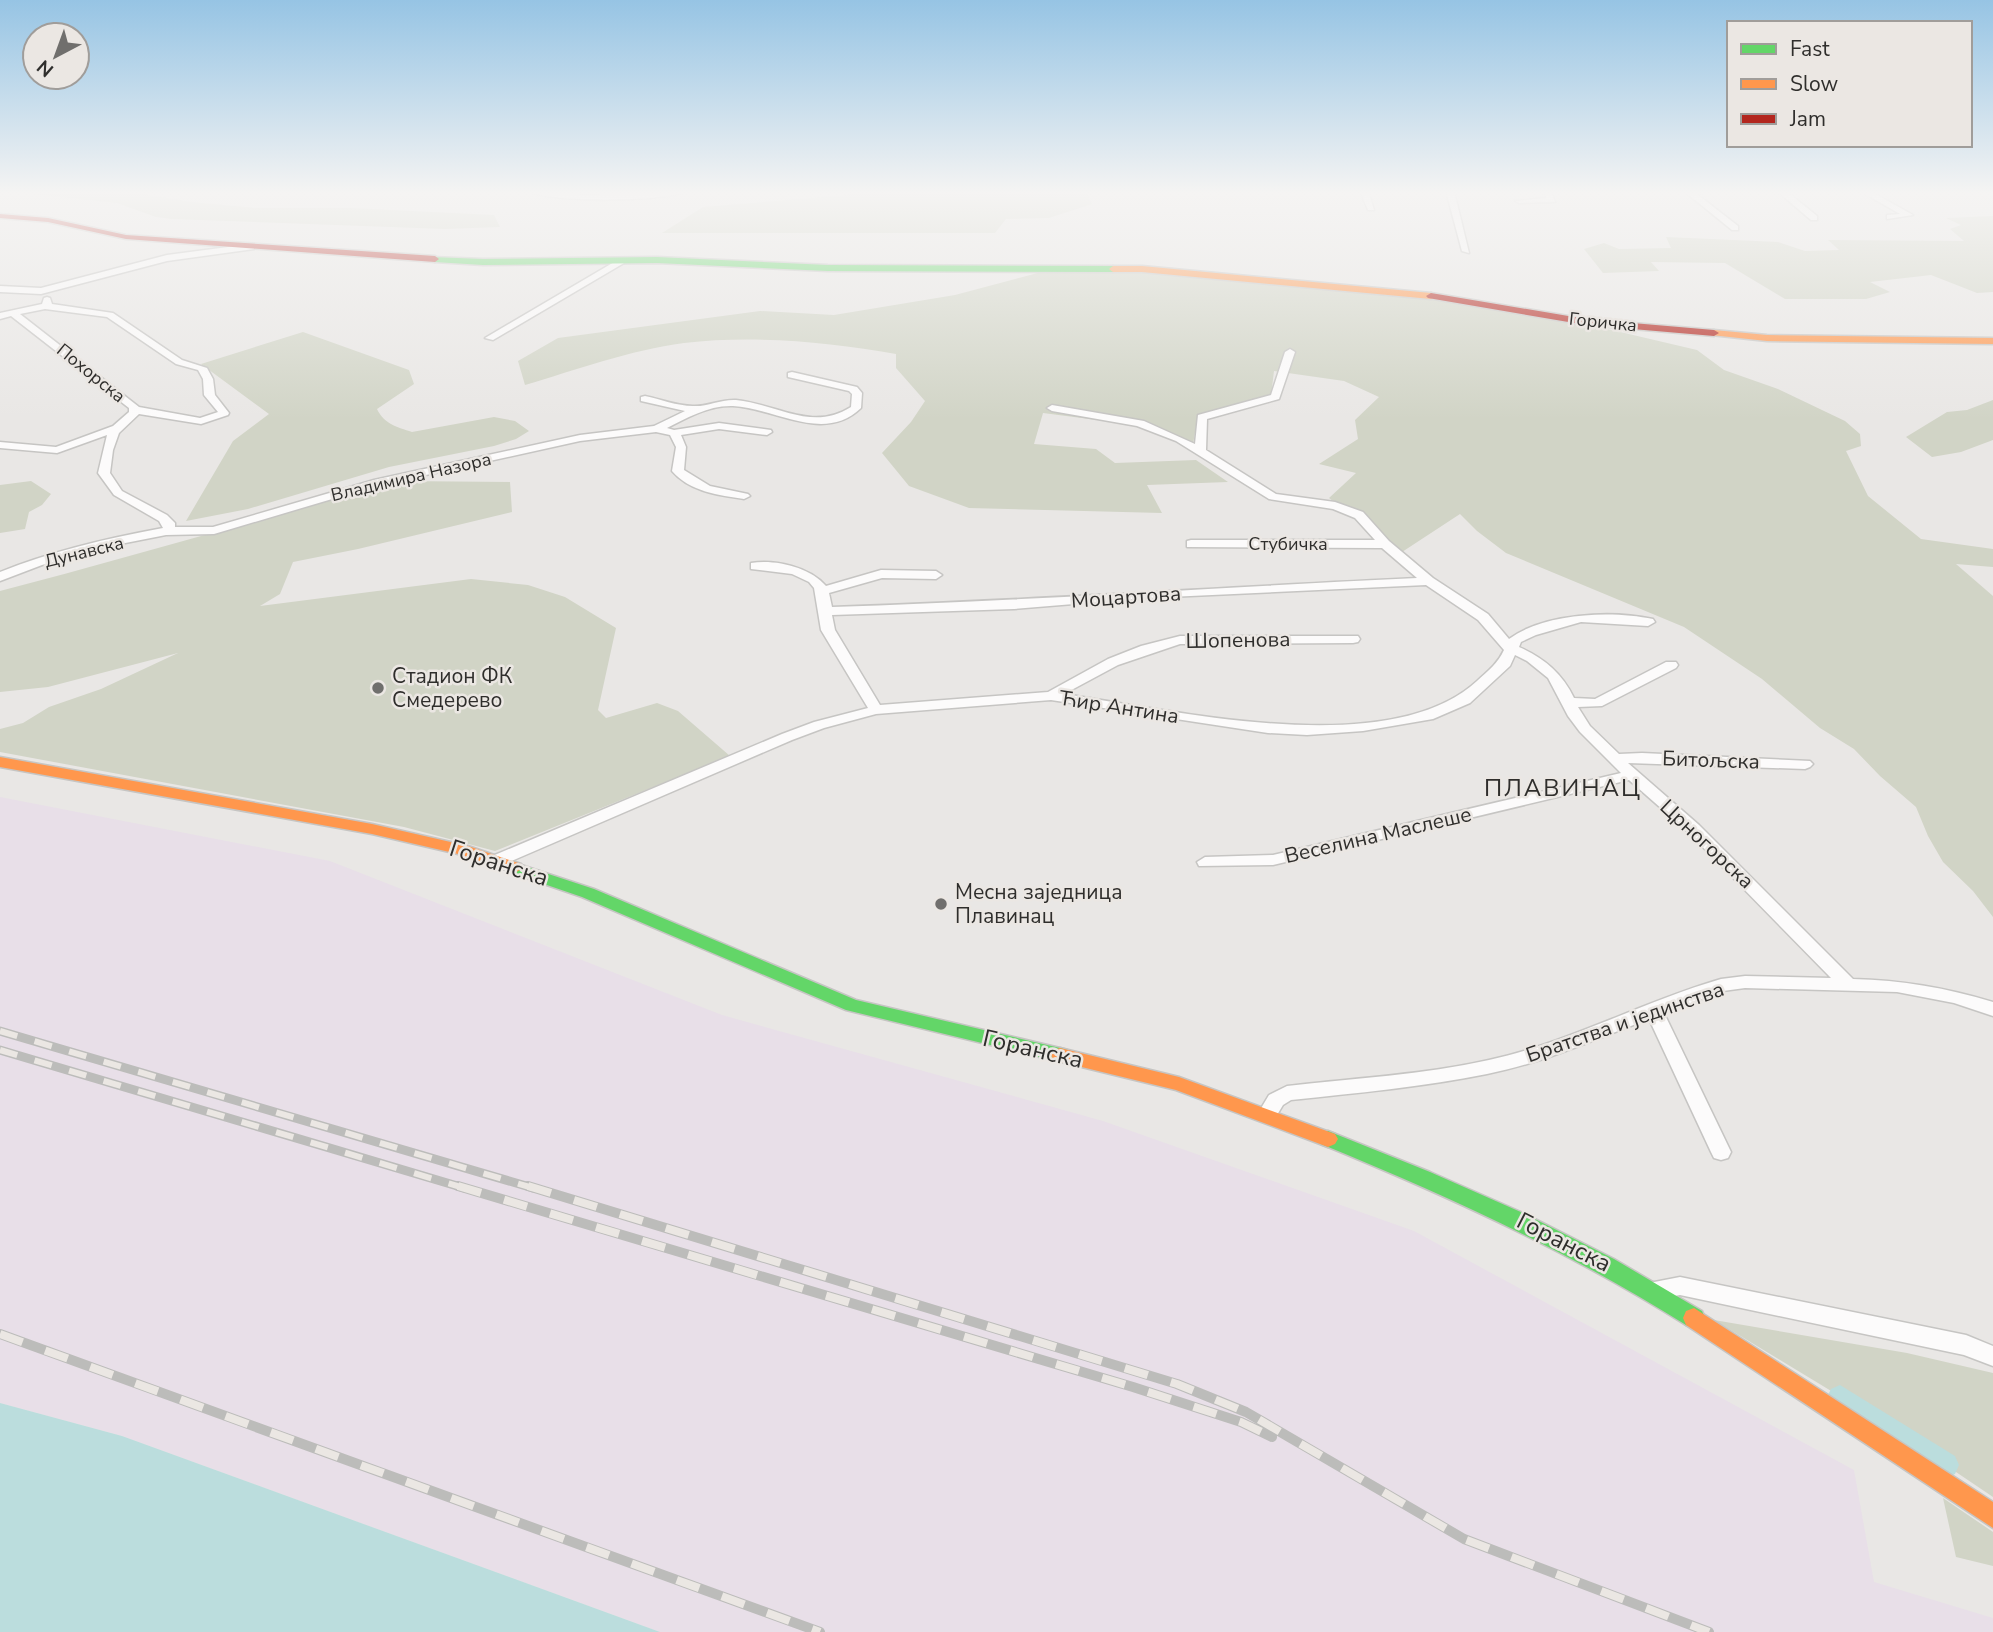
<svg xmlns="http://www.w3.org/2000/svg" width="1993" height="1632" font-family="'Nunito Sans',sans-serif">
	<rect width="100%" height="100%" fill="#e9e7e5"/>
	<path fill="#e8dfe8" d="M0,797L330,861L722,1015L1103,1121L1414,1231L1854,1470L1874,1582L1993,1618V1632H660L122,1436L0,1403Z"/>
	<path fill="#d1d4c6" d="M4,191H126L192,202L256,208H351L494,215L500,227L445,229L172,219L156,217L117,203Z
		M895,191H1086L1092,204L1049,218L1006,219L995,233H662L703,207Z
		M1993,216V292L1977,293L1931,275L1870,282L1890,292L1866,299H1785L1725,263L1651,262L1659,271L1603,273L1584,249L1604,243L1619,249L1671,248L1666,237L1778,242L1805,251L1839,250L1828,240L1964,241L1950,229L1961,225L1946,218Z
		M1049,270H1145L1436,297L1582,323L1697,350L1724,370L1778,389L1845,421L1860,434L1861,446L1846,451L1868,496L1921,539L1993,549V567L1956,564L1993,596V917L1973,891L1943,862L1928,836L1916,807L1880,776L1854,749L1820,728L1762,679L1684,627L1506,553L1477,531L1460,514L1402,552L1329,498L1356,473L1319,464L1358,439L1355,420L1379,397L1344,381L1274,371L1271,396L1198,415L1193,444L1136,425L1043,413L1034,444L1096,449L1115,463L1196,460L1228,482L1147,485L1162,513L969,508L909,486L882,453L911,422L925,401L896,368V354C829,342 753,335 684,343C630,350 576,370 525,385L518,361L558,338L760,311L834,315L955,295Z
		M303,332L409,370L414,384L377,409C384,424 397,427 412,432L494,417L515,421L529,431L516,439L494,446L389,467L248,509L186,521L233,441L269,414L201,364Z
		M1993,400V440L1961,452L1932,457L1906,437L1947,412L1967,410Z
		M31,481L51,494L42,505L29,512L25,529L0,533V485Z
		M399,481L510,482L512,512L358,549L293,562L280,594L260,606L471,579L528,585L565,597L616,628L598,710L606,718L657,703L678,711L730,756L495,851L404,827L0,752V729L23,723L49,707L101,689L178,653L48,687L0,692V591C134,556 265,517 399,481Z
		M1714,1320L1907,1353L1993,1373V1497L1879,1420Z
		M1943,1498L1993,1532V1566L1956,1557Z"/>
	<path fill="#bdd" d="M0,1403L122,1436L660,1632H0Z"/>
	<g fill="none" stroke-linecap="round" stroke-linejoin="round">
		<path fill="#bdd" fill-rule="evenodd" d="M1840,1385L1955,1456L1959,1465L1955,1474L1946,1478L1937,1474L1831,1405L1827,1397L1831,1389Z"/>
		<g stroke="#c6c5c3" stroke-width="3">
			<path id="street" d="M528,191L587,195L687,191C665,202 550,203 528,191Z
				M1360,191H1368L1374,210H1368Z
				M1446,191H1454L1469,253L1462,251Z
				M1543,191H1551L1555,202L1519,203L1515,201L1547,198Z
				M1684,191H1693L1738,226V230H1732Z
				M1777,191H1786L1817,216V220H1811Z
				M1860,191H1870L1913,215L1887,219V215L1900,214Z
				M251,244L254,245V249L167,261L41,294L0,292V286L41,288L167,255Z
				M621,258L625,261L624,263L493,340L485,338Z
				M47,297L50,298L52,304L113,313L182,360L207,368L213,379L215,395L229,413L228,415L201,424L139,414L119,433L113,450L110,473L122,491L167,515L175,523V527H213L374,480L580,435L654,426L685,411L641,401V397L645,396C660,399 677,406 693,406C707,407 721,399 736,400C777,404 812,432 851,407L852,394L849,391L788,377V373L792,372L857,387L862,393L861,408C824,444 775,408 733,406C709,405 687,418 667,428L674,430L719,423L771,430L772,432L767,435L719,429L681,435L686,447L684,470L710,486L748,494L750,496L744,499C719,495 690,492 672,471L676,447L670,435L656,432L580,441L376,486L214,534L166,535L105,547L42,565L0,581V572C52,551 108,538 163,528L159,521L114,495L98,473L107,435L57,453L0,448V442L56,447L113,426L129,412V408L11,316L0,319V313L42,304L44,298ZM45,309L107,317L176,364L198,370L203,379L204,395L218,412L200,418L139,407L20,314Z
				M1290,349L1295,352L1279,399L1207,419L1206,450L1276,494L1335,502L1363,512L1389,541L1433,578L1488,614L1509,639C1544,613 1611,610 1653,619L1655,622L1648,626L1581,622L1536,635L1521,642L1519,647C1544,658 1562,673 1574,698L1595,699L1666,662H1676L1678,665L1676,668L1602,706L1578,707L1590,726L1619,754L1642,753L1810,761L1813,764L1810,767L1805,769L1628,763L1699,825L1853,979C1902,980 1947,988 1993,1002V1016L1954,1003L1897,992L1745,988L1723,991L1664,1013L1731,1152L1728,1158L1721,1160L1714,1158L1711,1152L1649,1019C1596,1039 1543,1063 1487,1074C1423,1087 1357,1093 1291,1100L1283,1105L1274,1120L1267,1123L1260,1120L1257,1115L1269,1095L1287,1086C1354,1078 1423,1075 1489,1060C1570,1042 1642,1002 1721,979L1745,976L1831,978L1687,831L1629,780L1273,865L1199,866L1197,862L1205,857L1273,855L1621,773L1580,732L1568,716L1548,678L1527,661L1515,655L1510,666L1470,703L1433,719L1363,731L1307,735L1268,733L1051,700L876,714L824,728L792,740L502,865L496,866L488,861L490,857L782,734L814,722L868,708L821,630L814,588L809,582L792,574L751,569V563C775,559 810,567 826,586L881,570L936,571L942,575L936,579L882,578L829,593L832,607C1027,601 1222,587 1417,578L1382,548L1187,547V541L1191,540H1375L1355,518L1333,509L1269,499L1176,441L1137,426L1052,411L1047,408L1052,405L1144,421L1195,444L1198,415L1271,395L1285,352ZM1426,585L1478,620L1504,650C1498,663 1488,671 1477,681C1389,762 1173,710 1064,694L1118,665L1180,644L1353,643L1358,642L1360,639L1358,636H1180L1141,646L1108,659L1048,692L880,705L835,630L832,615L1014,609L1147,598Z
				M1680,1277L1966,1335L1993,1346V1366L1964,1355L1680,1295L1652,1300L1644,1298L1641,1291L1644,1284Z"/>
		</g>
		<g stroke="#c6c5c3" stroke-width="3">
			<path id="fast" d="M432,257L483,259L657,257L828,265L1113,266L1117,269L1113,272L828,271L657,263L483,265L435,262L432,261Z
				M515,863L594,889L856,1000L1060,1048L1067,1050L1069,1055L1067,1060L1060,1062L846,1010L582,897L509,872L507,868L509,864Z
				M1328,1131L1430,1172L1523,1213L1614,1259L1702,1311L1705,1318L1702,1325L1694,1328L1686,1325C1570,1252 1448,1196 1321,1144L1318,1139L1321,1134Z"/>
		</g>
		<g stroke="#c6c5c3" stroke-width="3">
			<path id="slow" d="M1142,266L1431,293L1436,296L1431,299L1142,272H1113L1109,269L1113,266Z
				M1714,330L1767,335L1993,338V344L1767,341L1711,335V331Z
				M0,757L372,824L468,846L521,864L523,868L515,873L458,854L372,834L0,767Z
				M1060,1048L1179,1077L1335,1134L1338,1139L1335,1144L1328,1147L1176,1090L1053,1060L1051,1055L1053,1050Z
				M1694,1308L1993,1502V1528L1686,1325L1683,1318L1686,1311Z"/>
		</g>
		<g stroke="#c6c5c3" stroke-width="3">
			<path id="jam" d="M0,214L48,218L126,235L435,256L439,259L435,262L126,239L48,222L0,218Z
				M1431,293L1586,319L1714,330L1719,333L1714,336L1586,325L1428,298L1426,296Z"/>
		</g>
		<use href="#street" fill="#fcfbfb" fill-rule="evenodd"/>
		<use href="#fast" fill="#63d668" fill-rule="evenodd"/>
		<use href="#slow" fill="#ff974d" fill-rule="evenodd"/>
		<use href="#jam" fill="#b3261e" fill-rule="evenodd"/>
		<g stroke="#bcbcba" stroke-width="9">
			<path id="rail-far1" d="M0,1031L533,1188
				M0,1050L464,1188"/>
		</g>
		<g stroke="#bcbcba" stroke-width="10">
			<path id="rail" d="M458,1186L1133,1387L1241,1422L1272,1437
				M528,1186L1177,1384L1246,1412L1464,1539L1709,1632
				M0,1334L820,1632"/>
		</g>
		<use href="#rail-far1" stroke="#ebe7e3" stroke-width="6" stroke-dasharray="18" stroke-linecap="butt"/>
		<use href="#rail" stroke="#ebe7e3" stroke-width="8" stroke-dasharray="24" stroke-linecap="butt"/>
	</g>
	<linearGradient id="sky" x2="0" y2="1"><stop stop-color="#96c4e4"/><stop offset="0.46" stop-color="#f5f4f3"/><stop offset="1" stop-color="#f5f4f3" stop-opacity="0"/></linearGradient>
	<rect width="1993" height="419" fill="url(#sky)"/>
	<g fill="#706f6d" stroke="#ebe7e3" stroke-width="2.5">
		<circle cx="378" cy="688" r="7"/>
		<circle cx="941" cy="904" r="7"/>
	</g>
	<g text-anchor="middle" stroke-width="5" stroke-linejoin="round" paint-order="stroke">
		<g font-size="18" fill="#2f2e2c" stroke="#ebe7e3">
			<text transform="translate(1603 322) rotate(6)" y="6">Горичка</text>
			<text transform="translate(91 373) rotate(39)" y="6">Похорска</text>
			<text transform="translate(411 477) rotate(-13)" y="6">Владимира Назора</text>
			<text x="1288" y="550">Стубичка</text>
			<text transform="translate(84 552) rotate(-14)" y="6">Дунавска</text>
		</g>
		<g font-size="21" fill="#2f2e2c" stroke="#ebe7e3">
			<text transform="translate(1126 597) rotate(-4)" y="7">Моцартова</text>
			<text transform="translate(1238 640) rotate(-1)" y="7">Шопенова</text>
			<text transform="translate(1119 707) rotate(9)" y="7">Ћир Антина</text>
			<text transform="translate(1711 760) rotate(2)" y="7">Битољска</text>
			<text transform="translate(1378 835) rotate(-13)" y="7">Веселина Маслеше</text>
			<text transform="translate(1707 844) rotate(43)" y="7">Црногорска</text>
			<text transform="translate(1625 1022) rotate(-19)" y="7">Братства и јединства</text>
		</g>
		<g font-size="21" fill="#2f2e2c" stroke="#ebe7e3" text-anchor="start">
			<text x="392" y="683">Стадион ФК<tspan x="392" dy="24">Смедерево</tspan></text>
			<text x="955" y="899">Месна заједница<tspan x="955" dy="24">Плавинац</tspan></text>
		</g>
		<g font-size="24" letter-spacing="2" fill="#2f2e2c" stroke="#ebe7e3">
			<text x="1563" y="796">ПЛАВИНАЦ</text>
		</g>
		<g font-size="24" fill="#2f2e2c" stroke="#ebe7e3">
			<text transform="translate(499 863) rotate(18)" y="8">Горанска</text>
			<text transform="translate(1033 1049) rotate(13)" y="8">Горанска</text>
			<text transform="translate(1564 1242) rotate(27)" y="8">Горанска</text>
		</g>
	</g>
	<rect x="1727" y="21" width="245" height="126" fill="#ebe7e3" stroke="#a09d9a" stroke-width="2"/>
	<rect x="1741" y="44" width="35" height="10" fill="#63d668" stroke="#a09d9a" stroke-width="2"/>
	<text x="1790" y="56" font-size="21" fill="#2f2e2c">Fast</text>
	<rect x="1741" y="79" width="35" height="10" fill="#ff974d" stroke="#a09d9a" stroke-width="2"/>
	<text x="1790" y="91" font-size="21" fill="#2f2e2c">Slow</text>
	<rect x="1741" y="114" width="35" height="10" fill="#b3261e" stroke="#a09d9a" stroke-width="2"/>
	<text x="1790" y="126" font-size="21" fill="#2f2e2c">Jam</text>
	<g transform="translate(56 56) rotate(221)"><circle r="33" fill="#ebe7e3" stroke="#a09d9a" stroke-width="2"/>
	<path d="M0-5L12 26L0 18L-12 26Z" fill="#706f6d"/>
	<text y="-10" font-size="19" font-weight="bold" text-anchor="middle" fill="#2f2e2c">N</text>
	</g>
</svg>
